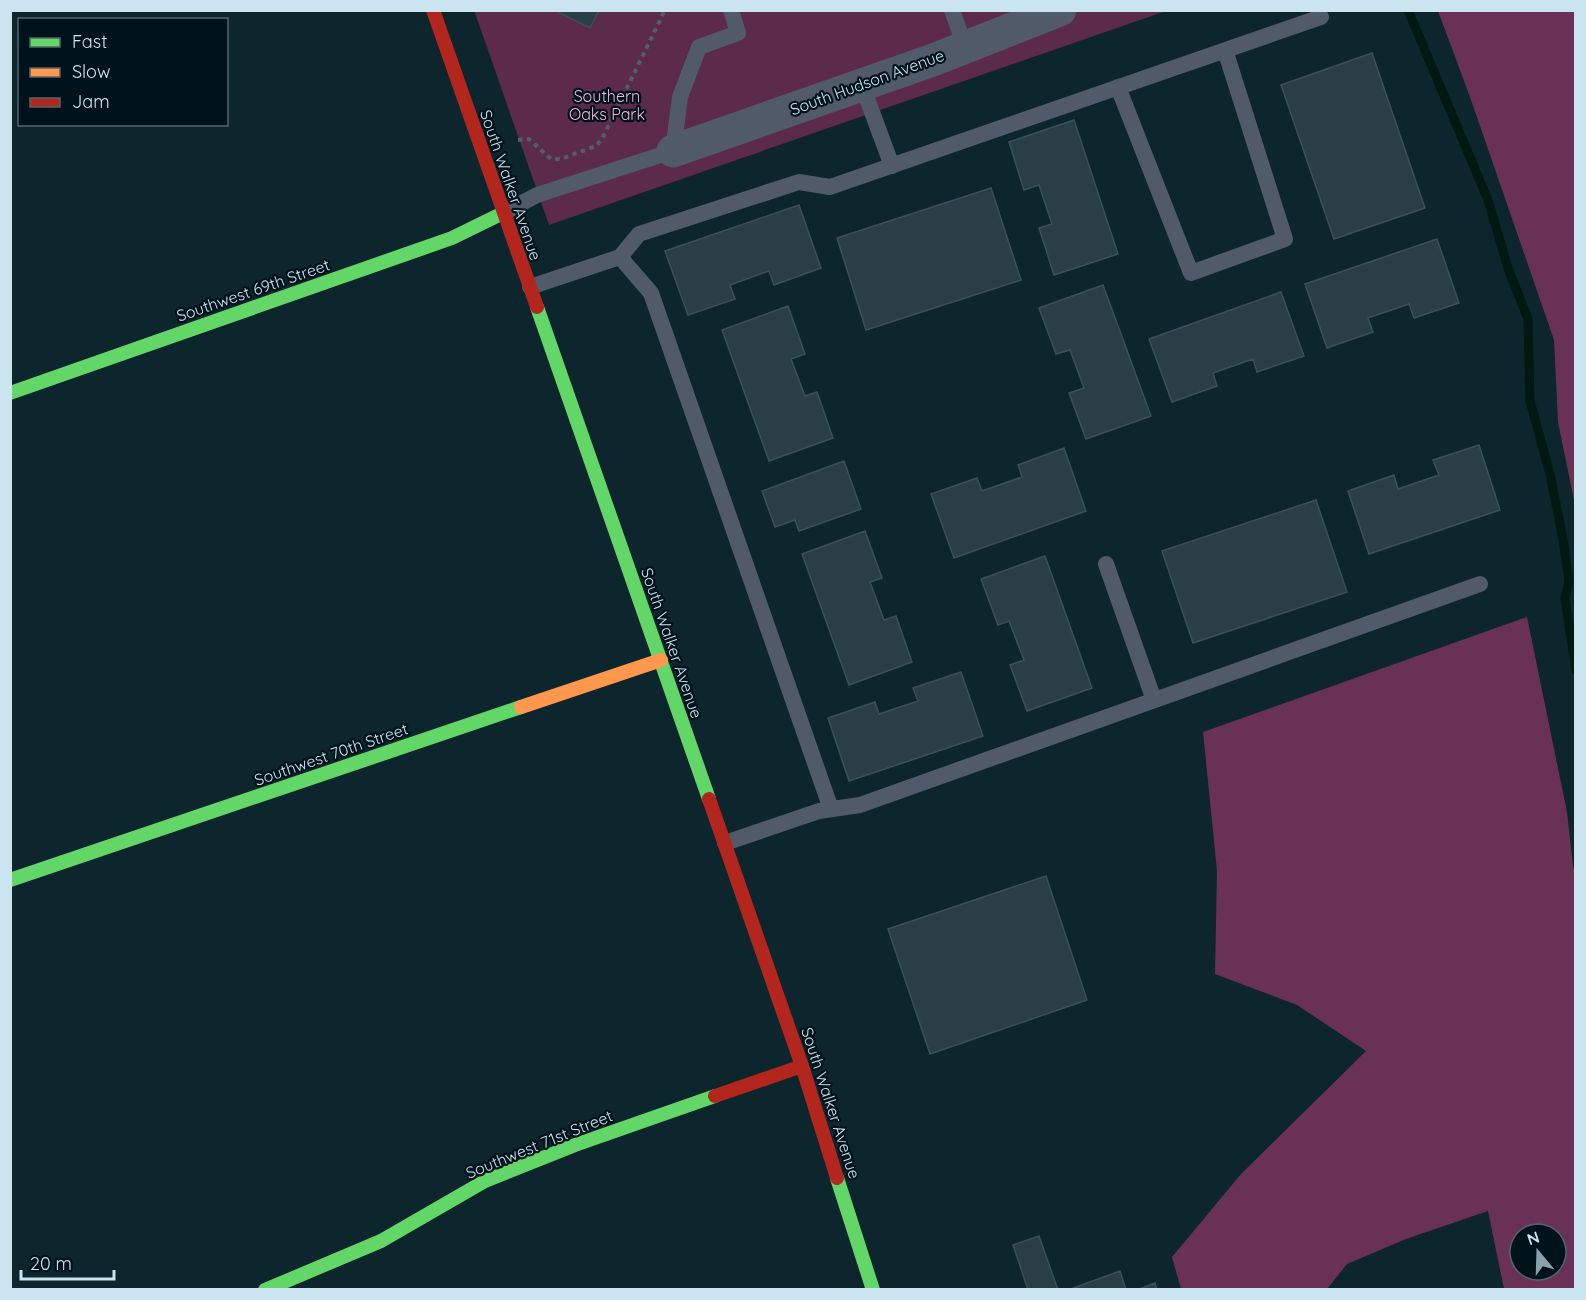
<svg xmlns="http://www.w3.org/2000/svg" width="1586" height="1300" font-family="Quicksand,sans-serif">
	<rect width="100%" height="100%" fill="#0d252c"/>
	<path fill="#5c2a4b" d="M474,10L1166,11L549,225Z"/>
	<path fill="#6a3156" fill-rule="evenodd" d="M1438,11H1575V505L1558,422L1554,340L1470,97Z
		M1527,617L1567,812L1573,866L1575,873V1289H1504L1488,1211L1406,1239L1347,1264L1327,1289H1181L1172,1257L1241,1174L1366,1051L1297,1005L1215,974L1217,871L1203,732ZM1520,1234H1556V1270H1520Z"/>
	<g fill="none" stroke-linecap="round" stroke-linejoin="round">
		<path stroke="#011910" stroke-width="9" d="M1408,10L1488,200L1508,268L1528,319L1530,401L1550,474L1563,539L1569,582L1565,598L1576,670"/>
	</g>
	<path fill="#2a3e45" stroke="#3c5057" stroke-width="1.5" d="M554,10H599L590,28Z
		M1372,53L1425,208L1334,239L1281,85Z
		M1074,120L1118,254L1054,275L1039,228L1052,224L1039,185L1024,190L1009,142Z
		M991,188L1021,280L866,330L837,238Z
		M799,205L821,268L774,285L769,271L730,285L735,299L688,315L665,251Z
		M1437,239L1459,303L1414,318L1409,304L1368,318L1373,332L1327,348L1305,284Z
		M1103,285L1151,416L1086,439L1069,393L1084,388L1070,350L1056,354L1039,308Z
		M1281,292L1304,356L1257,372L1253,359L1213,373L1217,386L1172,402L1149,339Z
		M788,306L805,354L791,359L805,396L817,392L833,438L769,461L722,330Z
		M1479,445L1500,510L1369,554L1348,491L1394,475L1398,489L1439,475L1433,460Z
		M1064,448L1086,511L954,558L931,494L977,478L982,491L1022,477L1018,465Z
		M844,461L861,509L799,531L795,520L775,527L762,491Z
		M1316,500L1347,592L1193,643L1162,551Z
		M865,531L882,578L870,582L884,620L896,616L912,662L849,685L802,554Z
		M1045,556L1092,688L1027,711L1010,665L1024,660L1009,621L998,625L981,579Z
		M961,672L983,736L849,781L828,718L875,702L879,714L918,701L913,688Z
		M1046,876L1087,1000L930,1054L888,929Z
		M1039,1236L1058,1290H1028L1013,1245Z
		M1120,1271L1126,1290H1068Z
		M1155,1283L1157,1290H1137Z"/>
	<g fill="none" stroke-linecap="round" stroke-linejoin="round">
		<path stroke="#545d68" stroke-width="4" stroke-dasharray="4.5 4.5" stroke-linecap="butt" d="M518,140L529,139L551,159H561L596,146L602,139L664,12L668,10"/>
		<path stroke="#515a68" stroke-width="16" d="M952,10L965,47
			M862,85L892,166
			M1118,87L1191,273L1285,239L1225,50
			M503,213L537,195L673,151L680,97L699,47L738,33L731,10
			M620,257L651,293L831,809
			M530,287L620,257L639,234L799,182L830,187L1321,17
			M1106,564L1154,700
			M725,843L819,811L860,805L1480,584"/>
		<path stroke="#515a68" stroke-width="33" d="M673,151L933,60L1060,10"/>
		<path stroke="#63d668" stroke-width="14" d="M537,307L709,799
			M10,393L452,238L503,213
			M10,880L521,707
			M837,1178L873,1290
			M265,1290L381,1241L485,1181L575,1145L715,1096"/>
		<path stroke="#ff974d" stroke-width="14" d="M521,707L661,660"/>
		<path stroke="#b3261e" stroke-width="14" d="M433,10L537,307
			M709,799L802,1066L837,1178
			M715,1096L802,1066"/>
	</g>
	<g text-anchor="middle" stroke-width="4.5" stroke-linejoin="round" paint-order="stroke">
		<g font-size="16" fill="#cae4f0" stroke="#00121a">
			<text transform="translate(867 82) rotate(-20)" y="6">South Hudson Avenue</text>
			<text transform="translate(511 185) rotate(71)" y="6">South Walker Avenue</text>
			<text transform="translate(253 290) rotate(-19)" y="6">Southwest 69th Street</text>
			<text transform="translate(672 643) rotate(71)" y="6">South Walker Avenue</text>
			<text transform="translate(331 754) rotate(-19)" y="6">Southwest 70th Street</text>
			<text transform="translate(831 1103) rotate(72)" y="6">South Walker Avenue</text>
			<text transform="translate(539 1144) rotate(-22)" y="6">Southwest 71st Street</text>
		</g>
		<g font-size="16" fill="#f5b7d8" stroke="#00121a">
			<text x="607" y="102">Southern<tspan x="607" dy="18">Oaks Park</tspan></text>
		</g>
	</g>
	<rect width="1586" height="1300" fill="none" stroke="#cae4f0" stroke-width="24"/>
	<rect x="18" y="18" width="210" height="108" fill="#00121a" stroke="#516670" stroke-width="1.5"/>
	<rect x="30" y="38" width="30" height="9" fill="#63d668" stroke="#516670" stroke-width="1.5"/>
	<text x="72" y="48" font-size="18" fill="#cae4f0">Fast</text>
	<rect x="30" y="68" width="30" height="9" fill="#ff974d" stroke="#516670" stroke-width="1.5"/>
	<text x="72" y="78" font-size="18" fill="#cae4f0">Slow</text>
	<rect x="30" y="98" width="30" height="9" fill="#b3261e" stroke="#516670" stroke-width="1.5"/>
	<text x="72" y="108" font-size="18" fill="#cae4f0">Jam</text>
	<g transform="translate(1538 1252) rotate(341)"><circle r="28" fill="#00121a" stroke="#516670" stroke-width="1.5"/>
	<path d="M0-4.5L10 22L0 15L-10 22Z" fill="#88a1ab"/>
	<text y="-9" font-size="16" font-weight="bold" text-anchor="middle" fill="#cae4f0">N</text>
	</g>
	<path d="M21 1270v9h93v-9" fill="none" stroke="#cae4f0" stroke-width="3"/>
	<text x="30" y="1270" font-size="18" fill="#cae4f0" stroke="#00121a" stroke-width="4.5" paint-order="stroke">20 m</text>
</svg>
